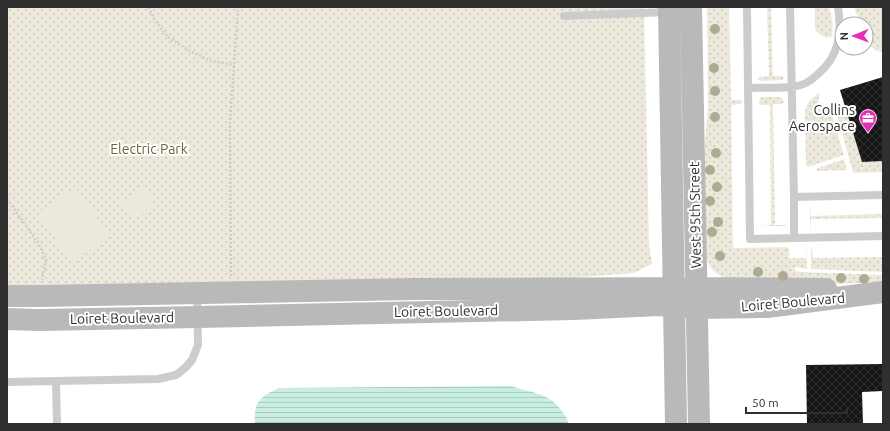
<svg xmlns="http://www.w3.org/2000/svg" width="890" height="431" font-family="Ubuntu,sans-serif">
	<defs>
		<pattern id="green-dots" width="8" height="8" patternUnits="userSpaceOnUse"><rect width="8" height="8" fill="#ece9dc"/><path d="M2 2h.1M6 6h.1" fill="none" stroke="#cbc8bd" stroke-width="1.8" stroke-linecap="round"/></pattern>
		<pattern id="water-rules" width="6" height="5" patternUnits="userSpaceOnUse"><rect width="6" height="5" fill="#c8ede3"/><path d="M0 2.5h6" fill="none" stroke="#acccc3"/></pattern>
		<pattern id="building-cross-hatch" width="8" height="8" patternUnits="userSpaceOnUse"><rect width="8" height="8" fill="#161616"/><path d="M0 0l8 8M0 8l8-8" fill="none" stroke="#303030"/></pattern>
	</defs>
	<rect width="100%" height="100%" fill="#fff"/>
	<path fill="url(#green-dots)" d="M7,7H644L649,244L652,264L634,273L516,282L7,292Z
		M707,7H729L731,100H740L742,101L741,104L731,105L733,248L787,247L789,249V258H806V247L807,269L795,267V271L803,272L883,275V282L821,285L726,279C714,274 709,267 704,254L703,168L708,107Z
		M767,7H771L773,76H783V80L762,81L758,80L759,77L769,76Z
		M815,7H829L833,24L832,36C825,40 820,35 815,29Z
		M855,7H883V52L875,50L866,42V24H863L857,14H856Z
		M819,92L818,109L829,106L844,155L808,167L806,165L805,111L808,103Z
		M764,97H780L784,101L782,104H773L775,225H786V226H761L771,225L770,105H761L759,103L760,98Z
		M845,105L862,162L883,161V172L853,173L836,110L837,108Z
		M844,159L847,170L818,171L815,169Z
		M810,204L811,216L883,214V218L811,219L810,230Z
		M812,247L813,258L883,257V272L811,269V249Z"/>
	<path fill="#ece9dc" d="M76,187L110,236L72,263L38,213Z
		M143,187L155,204L133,221L120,203Z"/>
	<path fill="url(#water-rules)" d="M511,386C532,393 551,393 563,413C566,417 568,419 568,424H255C253,402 261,396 279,388Z"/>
	<path fill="url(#building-cross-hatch)" d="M883,77V161L862,162L840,90Z
		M883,364V391L862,392L863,424H807L806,365Z"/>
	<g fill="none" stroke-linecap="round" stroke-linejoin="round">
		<path stroke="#ccc" stroke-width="2.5" stroke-dasharray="2 2" stroke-linecap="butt" d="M149,7L154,19L168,37L190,51L211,61L234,65
			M7,199L39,244L46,260L42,280
			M231,276L230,123L238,7"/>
		<path stroke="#ccc" stroke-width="8" d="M747,7L750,239L883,236
			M790,7L794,197L883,195
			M564,16L668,12
			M748,88C766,87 791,90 806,83C810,81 815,77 818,74C840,55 842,33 838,7
			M794,197V238
			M56,381L158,379L176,375L185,368L192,360L198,345L197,294
			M7,382L56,381L57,424"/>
		<path stroke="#b9b9b9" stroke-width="22" d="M669,7L676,424
			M691,7L699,424
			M7,296H40L413,289L697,288L826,289
			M7,319L39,320L198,317L574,309L659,305L697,308L767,307L883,292"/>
	</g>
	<g fill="#aeab93">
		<circle cx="715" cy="29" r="5"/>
		<circle cx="714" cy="68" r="5"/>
		<circle cx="715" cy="91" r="5"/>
		<circle cx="715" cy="117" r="5"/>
		<circle cx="716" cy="153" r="5"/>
		<circle cx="710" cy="170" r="5"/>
		<circle cx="717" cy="187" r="5"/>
		<circle cx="710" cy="201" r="5"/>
		<circle cx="718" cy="222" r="5"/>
		<circle cx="712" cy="232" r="5"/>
		<circle cx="720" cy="256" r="5"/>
		<circle cx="758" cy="272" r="5"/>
		<circle cx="783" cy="276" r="5"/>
		<circle cx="841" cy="278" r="5"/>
		<circle cx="864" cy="279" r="5"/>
	</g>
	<defs>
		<g id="office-pin" transform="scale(0.9)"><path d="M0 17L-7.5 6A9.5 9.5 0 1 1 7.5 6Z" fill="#ea2db5" stroke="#fff"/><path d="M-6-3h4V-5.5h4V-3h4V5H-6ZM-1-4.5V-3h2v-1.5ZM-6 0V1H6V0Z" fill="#fff"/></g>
	</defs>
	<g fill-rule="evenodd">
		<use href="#office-pin" x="868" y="118"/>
	</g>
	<g text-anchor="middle" stroke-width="4" stroke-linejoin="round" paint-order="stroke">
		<g font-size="14" fill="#2f2f2f" stroke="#fff" text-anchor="end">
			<text x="855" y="115">Collins<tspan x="855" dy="16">Aerospace</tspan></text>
		</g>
		<g font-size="14" fill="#6c663b" stroke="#fff">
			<text x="149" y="154">Electric Park</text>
		</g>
		<g font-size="14" fill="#2f2f2f" stroke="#fff">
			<text transform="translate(695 215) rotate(-91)" y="5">West 95th Street</text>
			<text transform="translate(793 302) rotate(-5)" y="5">Loiret Boulevard</text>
			<text transform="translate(446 311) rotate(-1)" y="5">Loiret Boulevard</text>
			<text transform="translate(122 318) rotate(-1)" y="5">Loiret Boulevard</text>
		</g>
	</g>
	<rect width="890" height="431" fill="none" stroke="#2f2f2f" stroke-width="16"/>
	<g transform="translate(854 36) rotate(269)"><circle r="19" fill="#ffffff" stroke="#acacac"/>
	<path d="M0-3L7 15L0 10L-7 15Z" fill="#ea2db5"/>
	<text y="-6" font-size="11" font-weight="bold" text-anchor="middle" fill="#2f2f2f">N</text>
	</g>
	<path d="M746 407v6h101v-6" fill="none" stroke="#2f2f2f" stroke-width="2"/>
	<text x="752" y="407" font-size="12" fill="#2f2f2f" stroke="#ffffff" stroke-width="3" paint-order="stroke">50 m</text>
</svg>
